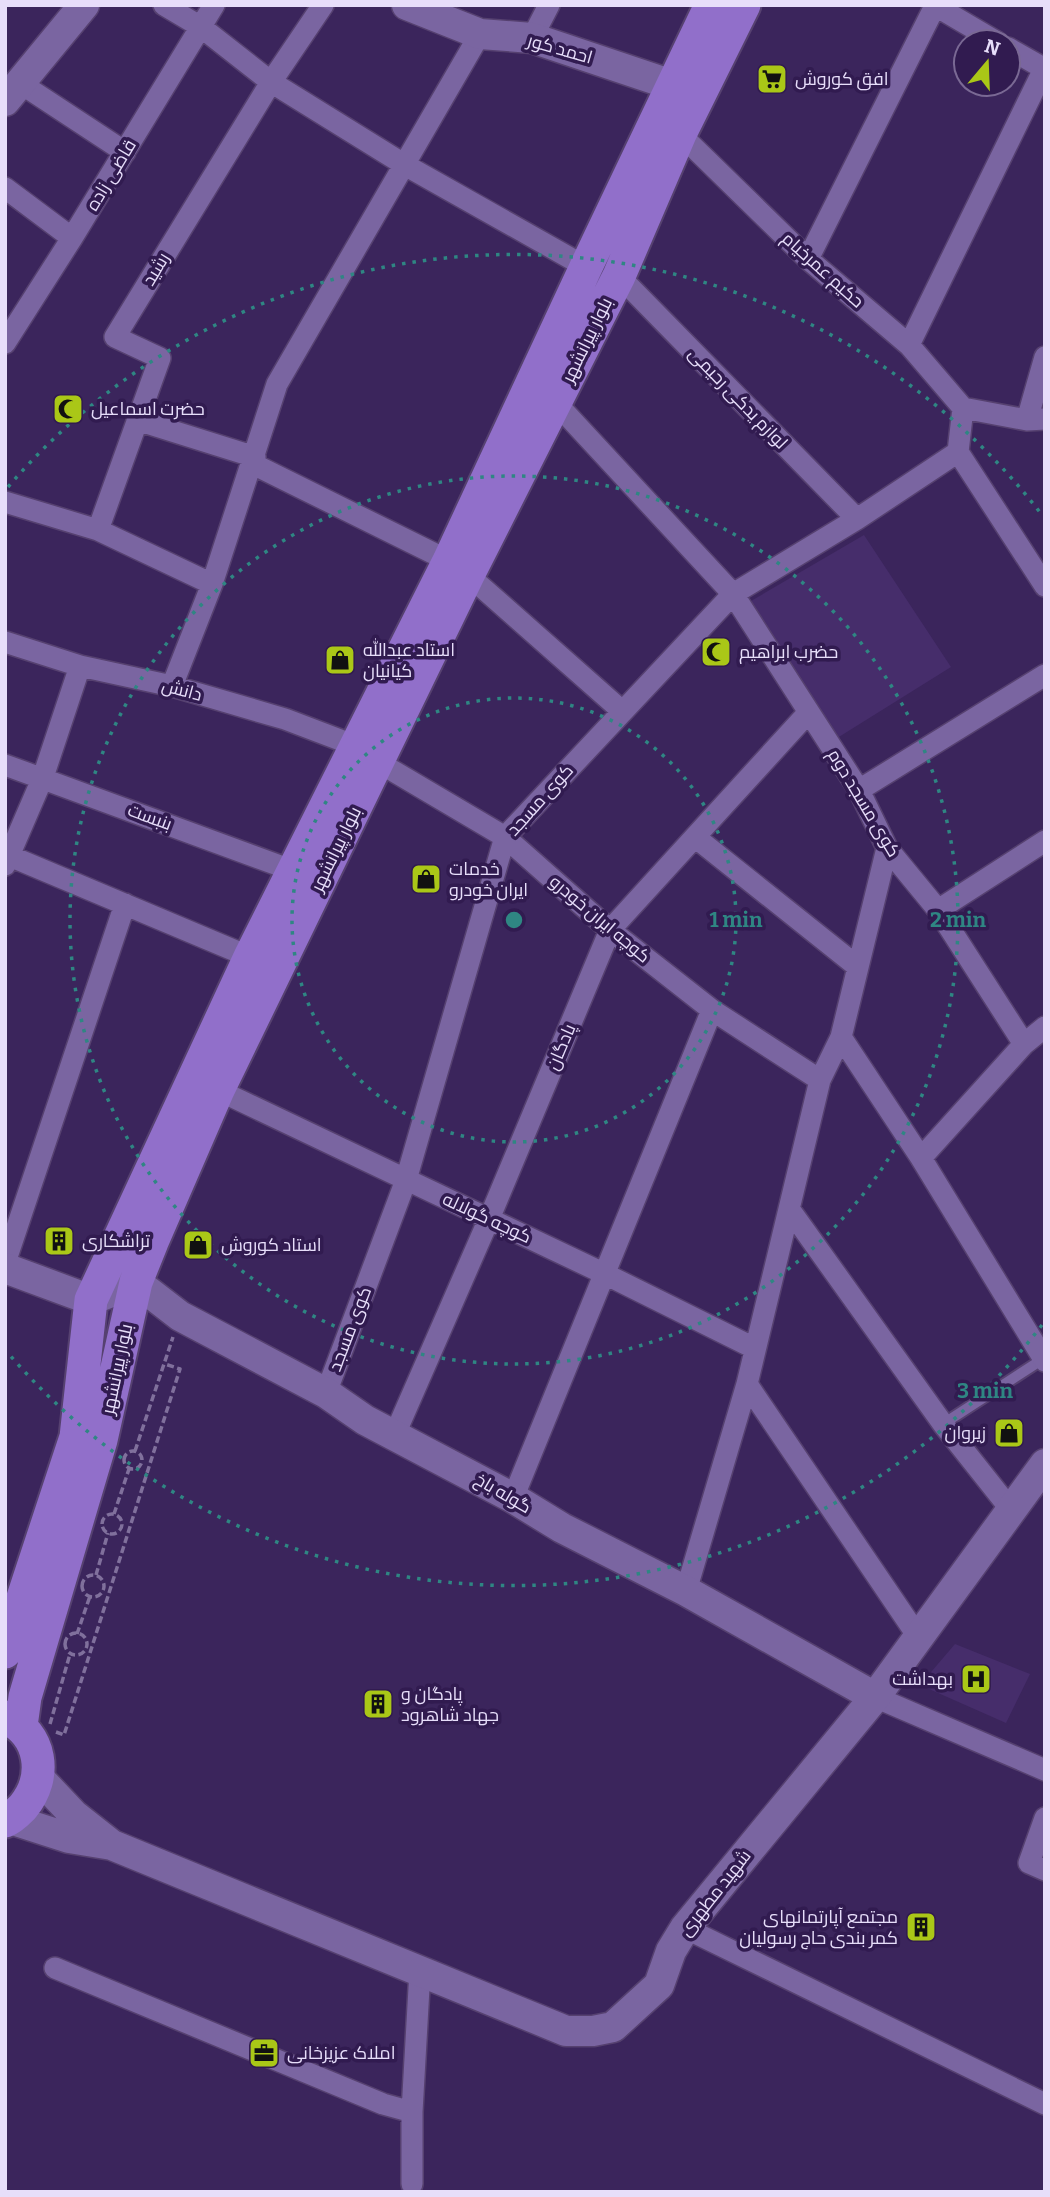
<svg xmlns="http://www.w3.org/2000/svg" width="1050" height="2197" font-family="Bitter,Cairo,serif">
	<rect width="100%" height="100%" fill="#3b255c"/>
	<path fill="#462d6b" d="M864,535L951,667L834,740L751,601Z
		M955,1644L1030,1674L1006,1723L920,1685Z"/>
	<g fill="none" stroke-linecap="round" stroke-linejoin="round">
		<g stroke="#564170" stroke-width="14">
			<path id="lane" d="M943,1424L1043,1359"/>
		</g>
		<g stroke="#564170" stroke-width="24">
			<path id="street" d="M164,5L201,27L271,82L405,165L586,267
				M934,5L997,42
				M532,38L549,5
				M1008,48L1045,69
				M20,83L125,152
				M680,134L808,259L909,345L963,408
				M5,188L72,238
				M808,259L935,6
				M619,276L857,519
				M5,343L72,238L214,5
				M909,345L1044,69
				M556,403L733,594L859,790L887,848L938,910L1024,1044
				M963,408L1027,420L1045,419
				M137,420L255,457
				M1027,420L1045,357
				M958,452L1045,586
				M253,464L449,561L468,575L622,711
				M5,502L98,530L212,584
				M98,530L160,358L115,337L271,82L323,5
				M5,642L80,666L172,686L285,719L356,746
				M172,686L212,584L277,384L480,34
				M378,762L505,837L610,930L712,1010L820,1080
				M5,765L294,871
				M859,790L1045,675
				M695,837L858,967
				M5,854L250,957
				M5,865L43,777L80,666
				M938,910L1045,841
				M841,1037L921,1158L1045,1361
				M218,1090L605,1274L754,1348
				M921,1158L1024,1044L1045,1027
				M790,1210L943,1424L1012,1511
				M5,1263L125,904
				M747,1384L919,1638
				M326,1393L406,1180L505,837L733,594L857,519L958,452L963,408
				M395,1434L489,1219L610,930L808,713
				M513,1498L712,1010
				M686,1591L747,1384L820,1080L841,1037L887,848
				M875,1697L1045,1770
				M1045,1818L1029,1863L1045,1870
				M685,1928L1045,2104
				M55,1968L383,2104L412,2112
				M412,2184V2112L420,1970"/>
		</g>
		<g stroke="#564170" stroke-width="33">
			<path id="secondary" d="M407,5L480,34L532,38L693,92
				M5,101L84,5
				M5,1268L91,1300L136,1282L180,1316L326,1393L365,1420L513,1498L562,1528L686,1591L875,1697
				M10,1819L69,1838L112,1845L74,1815L39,1778
				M112,1845L566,2031H593L613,2027L659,1985L671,1951L685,1928L875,1697L1045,1464"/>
		</g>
		<g stroke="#564170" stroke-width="37">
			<path id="primary" d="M5,1652L76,1437L91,1300L250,957L449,561L586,267L711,5
				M5,1717C42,1734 48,1777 23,1807C17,1813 13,1818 5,1821
				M21,1726L25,1697L101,1440L136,1282L152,1242L218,1090L468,575L619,276L680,134L744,5"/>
		</g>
		<path stroke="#80709c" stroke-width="3.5" stroke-dasharray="7 3.5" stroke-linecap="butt" d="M124 1460a9 9 0 1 1 18 0a9 9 0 1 1-18 0Z
			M135,1451L173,1337
			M102 1524a10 10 0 1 1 20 0a10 10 0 1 1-20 0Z
			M114,1514L129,1469
			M96,1575L108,1533
			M82 1586a11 11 0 1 1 22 0a11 11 0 1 1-22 0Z
			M65 1644a11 11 0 1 1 22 0a11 11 0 1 1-22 0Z
			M77,1634L90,1596
			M50,1724L70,1654
			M56,1732L64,1735L180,1369L165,1364"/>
		<use href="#lane" stroke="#7a65a1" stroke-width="10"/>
		<use href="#street" stroke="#7a65a1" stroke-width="21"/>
		<use href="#secondary" stroke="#7a65a1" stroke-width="30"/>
		<use href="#primary" stroke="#916fca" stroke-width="33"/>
	</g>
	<g fill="none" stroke="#2f8683" stroke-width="3.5" stroke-dasharray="3.5 7">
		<circle cx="514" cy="920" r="222"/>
		<circle cx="514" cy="920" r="444"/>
		<path d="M1042 1325A666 666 0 0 1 8 1353M8 487A666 666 0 0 1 1042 515"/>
	</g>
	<defs>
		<g id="supermarket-square" transform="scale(1.575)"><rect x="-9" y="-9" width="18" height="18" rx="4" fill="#aac717" stroke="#311b50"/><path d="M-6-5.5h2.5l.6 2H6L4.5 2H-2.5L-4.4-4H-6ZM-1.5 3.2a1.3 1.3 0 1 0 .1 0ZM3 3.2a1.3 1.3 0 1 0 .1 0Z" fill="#111"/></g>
		<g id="mosque-square" transform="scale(1.575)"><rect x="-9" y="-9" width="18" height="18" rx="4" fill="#aac717" stroke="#311b50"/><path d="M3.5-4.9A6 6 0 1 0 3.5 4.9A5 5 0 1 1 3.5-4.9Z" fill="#111"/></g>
		<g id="shop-square" transform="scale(1.575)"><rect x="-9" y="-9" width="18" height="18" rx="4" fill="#aac717" stroke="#311b50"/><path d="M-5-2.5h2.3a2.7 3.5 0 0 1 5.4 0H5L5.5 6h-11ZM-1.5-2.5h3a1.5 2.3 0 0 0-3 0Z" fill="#111"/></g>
		<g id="building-square" transform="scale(1.575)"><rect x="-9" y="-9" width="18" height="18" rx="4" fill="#aac717" stroke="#311b50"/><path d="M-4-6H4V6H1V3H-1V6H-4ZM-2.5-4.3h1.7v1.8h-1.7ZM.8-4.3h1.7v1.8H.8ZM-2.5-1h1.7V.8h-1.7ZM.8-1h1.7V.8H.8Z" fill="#111"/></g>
		<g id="hospital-square" transform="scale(1.575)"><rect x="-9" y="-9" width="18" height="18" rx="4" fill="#aac717" stroke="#311b50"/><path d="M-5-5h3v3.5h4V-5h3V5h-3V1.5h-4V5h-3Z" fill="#111"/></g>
		<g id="office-square" transform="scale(1.575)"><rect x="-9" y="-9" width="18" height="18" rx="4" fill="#aac717" stroke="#311b50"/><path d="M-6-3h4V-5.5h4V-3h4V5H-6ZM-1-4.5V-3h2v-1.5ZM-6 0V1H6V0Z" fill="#111"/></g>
	</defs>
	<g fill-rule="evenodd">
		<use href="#supermarket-square" x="772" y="79"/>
		<use href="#mosque-square" x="68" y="409"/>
		<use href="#mosque-square" x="716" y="652"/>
		<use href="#shop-square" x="340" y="660"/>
		<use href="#shop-square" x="426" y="879"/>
		<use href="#building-square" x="59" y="1241"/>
		<use href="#shop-square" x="198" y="1245"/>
		<use href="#shop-square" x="1009" y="1433"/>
		<use href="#hospital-square" x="976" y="1679"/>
		<use href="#building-square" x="378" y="1704"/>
		<use href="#building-square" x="921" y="1927"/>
		<use href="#office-square" x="264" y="2053"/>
	</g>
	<g text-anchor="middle" stroke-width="7" stroke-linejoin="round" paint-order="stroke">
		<g font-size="18" fill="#e7defa" stroke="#311b50">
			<text transform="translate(560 49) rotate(16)" y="6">احمد کور</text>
			<text transform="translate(111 175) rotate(-59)" y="6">قاضی زاده</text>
			<text transform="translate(156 269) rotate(-59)" y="6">رشید</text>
			<text transform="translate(823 270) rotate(42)" y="6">حکیم عمرخیام</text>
			<text transform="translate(587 340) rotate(-64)" y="6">بلوار پیرانشهر</text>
			<text transform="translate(738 398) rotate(46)" y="6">لوازم یدکی رحیمی</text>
			<text transform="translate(182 690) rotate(15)" y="6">دانش</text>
			<text transform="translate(540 800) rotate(-48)" y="6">کوی مسجد</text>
			<text transform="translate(864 803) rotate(59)" y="6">کوی مسجد دوم</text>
			<text transform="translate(150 817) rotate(20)" y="6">بنبست</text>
			<text transform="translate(336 849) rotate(-64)" y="6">بلوار پیرانشهر</text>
			<text transform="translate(600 919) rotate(40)" y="6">کوچه ایران خودرو</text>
			<text transform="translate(561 1047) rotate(-67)" y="6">پادگان</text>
			<text transform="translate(487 1218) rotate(25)" y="6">کوچه گولاله</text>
			<text transform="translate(350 1329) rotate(-69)" y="6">کوی مسجد</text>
			<text transform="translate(117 1369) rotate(-78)" y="6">بلوار پیرانشهر</text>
			<text transform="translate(503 1493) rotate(30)" y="6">گوله باخ</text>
			<text transform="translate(715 1893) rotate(-52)" y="6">شهید مطهری</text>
		</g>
		<g font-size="18" fill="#e7defa" stroke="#311b50" text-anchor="start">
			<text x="795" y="85">افق کوروش</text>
			<text x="91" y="415">حضرت اسماعیل</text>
			<text x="363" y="656">استاد عبدالله<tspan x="363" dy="21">کیانیان</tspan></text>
			<text x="739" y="658">حضرب ابراهیم</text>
			<text x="449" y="875">خدمات<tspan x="449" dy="21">ایران خودرو</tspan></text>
			<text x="82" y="1247">تراشکاری</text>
			<text x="221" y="1251">استاد کوروش</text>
			<text x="986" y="1439" text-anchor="end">زیروان</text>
			<text x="953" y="1685" text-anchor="end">بهداشت</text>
			<text x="401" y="1700">پادگان و<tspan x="401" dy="21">جهاد شاهرود</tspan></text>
			<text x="898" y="1923" text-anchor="end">مجتمع آپارتمانهای<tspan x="898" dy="21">کمر بندی حاج رسولیان</tspan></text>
			<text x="287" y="2059">املاک عزیزخانی</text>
		</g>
	</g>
	<circle cx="514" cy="920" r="10" fill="#2f8683" stroke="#311b50" stroke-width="3.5"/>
	<g font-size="21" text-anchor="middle" font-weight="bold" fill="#2f8683" stroke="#311b50" stroke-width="7" stroke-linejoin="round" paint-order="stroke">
		<text x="736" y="927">1 min</text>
		<text x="958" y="927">2 min</text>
		<text x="985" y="1398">3 min</text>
	</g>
	<rect width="1050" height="2197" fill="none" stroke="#e7defa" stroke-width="14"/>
	<g transform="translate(987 63) rotate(19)"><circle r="33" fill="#311b50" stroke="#7a6994" stroke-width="2"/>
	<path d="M0-5L12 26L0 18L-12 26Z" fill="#aac717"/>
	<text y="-10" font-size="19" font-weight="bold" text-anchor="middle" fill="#e7defa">N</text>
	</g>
</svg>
